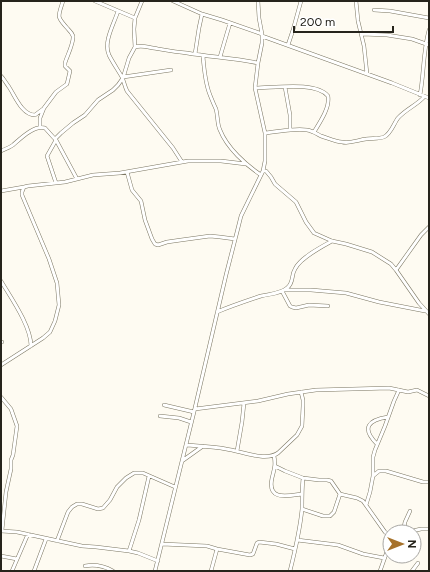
<svg xmlns="http://www.w3.org/2000/svg" width="430" height="572" font-family="Figtree,sans-serif">
	<rect width="100%" height="100%" fill="#fefbf2"/>
	<g fill="none" stroke-linecap="round" stroke-linejoin="round">
		<g stroke="#7b7662" stroke-width="4">
			<path id="street" d="M95,1L135,18
				M173,1L202,14L222,20L262,34
				M356,1L358,21L364,46L367,74
				M374,10L390,11L429,18
				M118,11C114,24 103,42 109,55C113,63 118,70 122,77C124,82 125,87 127,91L173,148L182,162
				M362,34L387,35L412,39L429,45
				M262,36L392,83L429,98
				M288,45L293,30L301,1
				M135,47C142,45 147,47 153,48C165,50 176,52 187,53C211,57 234,58 258,63
				M195,54L199,28L202,14
				M203,56C204,69 205,83 210,95C212,100 214,105 216,109C218,116 217,124 220,130C227,148 246,165 261,175
				M220,57L230,23
				M1,76C4,79 6,83 9,87C15,96 22,115 35,115L43,109
				M123,77L171,70
				M285,87L290,115V130
				M255,88C273,88 316,81 328,96C330,108 320,122 314,132
				M420,95C424,74 423,51 429,30
				M40,127V118L44,108L56,92L67,84L70,71L65,66V63C67,56 74,43 73,36C72,33 70,31 68,29C56,16 58,17 63,1
				M265,133C279,132 293,128 307,130C313,131 317,134 321,136C328,138 335,142 342,142C350,144 358,140 366,139C371,138 379,139 384,137C391,134 394,123 398,118C406,109 417,105 424,97
				M55,139L56,140L47,156L56,183
				M56,140L77,179
				M1,151C5,149 9,148 13,145C21,138 34,125 45,128L54,138H56L61,133L73,123L85,115L98,100L113,90L118,85L123,78L129,58L135,47L134,29L135,18L142,1
				M263,171H266L271,177L275,184L296,202L306,222L314,233L332,241L346,244L372,252L391,264L396,270L419,303L429,314
				M127,172L132,190L141,201L145,220L152,239L155,244L158,245L167,242L181,240L210,236L220,237L235,239
				M1,191L24,187
				M396,270L421,235L429,227
				M1,281C11,298 31,326 31,346
				M285,290H311L346,293L379,302L425,311
				M282,291L290,306L292,307L296,308L309,305L328,306
				M217,312C231,306 246,301 261,296C269,294 280,294 287,288C294,283 291,275 295,269C300,258 321,247 332,241
				M1,342H2
				M1,365L43,338L50,332L55,321L59,305L57,283L49,259L22,195V192L24,187L28,186L65,182L93,175L120,173L188,161H221L246,164
				M1,397L11,409L17,426L13,455L11,460V469L6,492L2,530
				M164,405L194,412
				M195,409L258,401L288,394L316,390L389,388L408,392L417,390L429,396
				M160,416L179,418L191,422
				M377,444C361,428 368,420 388,417
				M186,445C199,446 213,446 226,449C241,451 265,462 278,453L297,435L302,426L303,406V400L301,392
				M237,451L242,422L244,403
				M274,456C276,465 274,470 272,478C267,501 287,496 302,494
				M182,461L203,446
				M275,466L285,471L303,478L319,480H327L331,481L340,494L344,495L357,498L363,501L385,532L390,536
				M373,476L379,471H386L423,482H429
				M366,505L370,492L373,476V457L375,450L385,426L394,401L399,390
				M302,509L323,516H330L334,512L340,494
				M1,531L17,532L82,546L96,547L129,551L138,553L158,561
				M403,532L405,522L410,511
				M408,532L421,529H429
				M297,540L338,545L363,554L384,558
				M57,541L68,512L72,507L77,504H82L98,509L103,508L110,500L117,487L126,478L134,473H143L175,487
				M162,544L207,546L217,549L250,555L253,554L257,543L259,542L276,544L295,549
				M129,551L139,520L149,476
				M1,556L17,559
				M85,566C96,564 104,566 113,571
				M12,571L28,534
				M34,571L46,539
				M155,571L194,412L226,275L237,232L241,216L263,171L265,161V133L255,88L258,63L262,43V34L259,18L258,1
				M211,571L217,549
				M290,571C295,551 300,530 302,509C302,499 302,488 303,478
				M380,571L390,543
				M412,571L418,563"/>
		</g>
		<use href="#street" stroke="#fff" stroke-width="3"/>
	</g>
	<rect width="430" height="572" fill="none" stroke="#26241c" stroke-width="4"/>
	<g transform="translate(402 544) rotate(90)"><circle r="19" fill="#ffffff" stroke="#a8a7a4"/>
	<path d="M0-3L7 15L0 10L-7 15Z" fill="#a6722b"/>
	<text y="-6" font-size="11" font-weight="bold" text-anchor="middle" fill="#26241c">N</text>
	</g>
	<path d="M294 26v6h99v-6" fill="none" stroke="#26241c" stroke-width="2"/>
	<text x="300" y="26" font-size="12" fill="#26241c" stroke="#ffffff" stroke-width="3" paint-order="stroke">200 m</text>
</svg>
